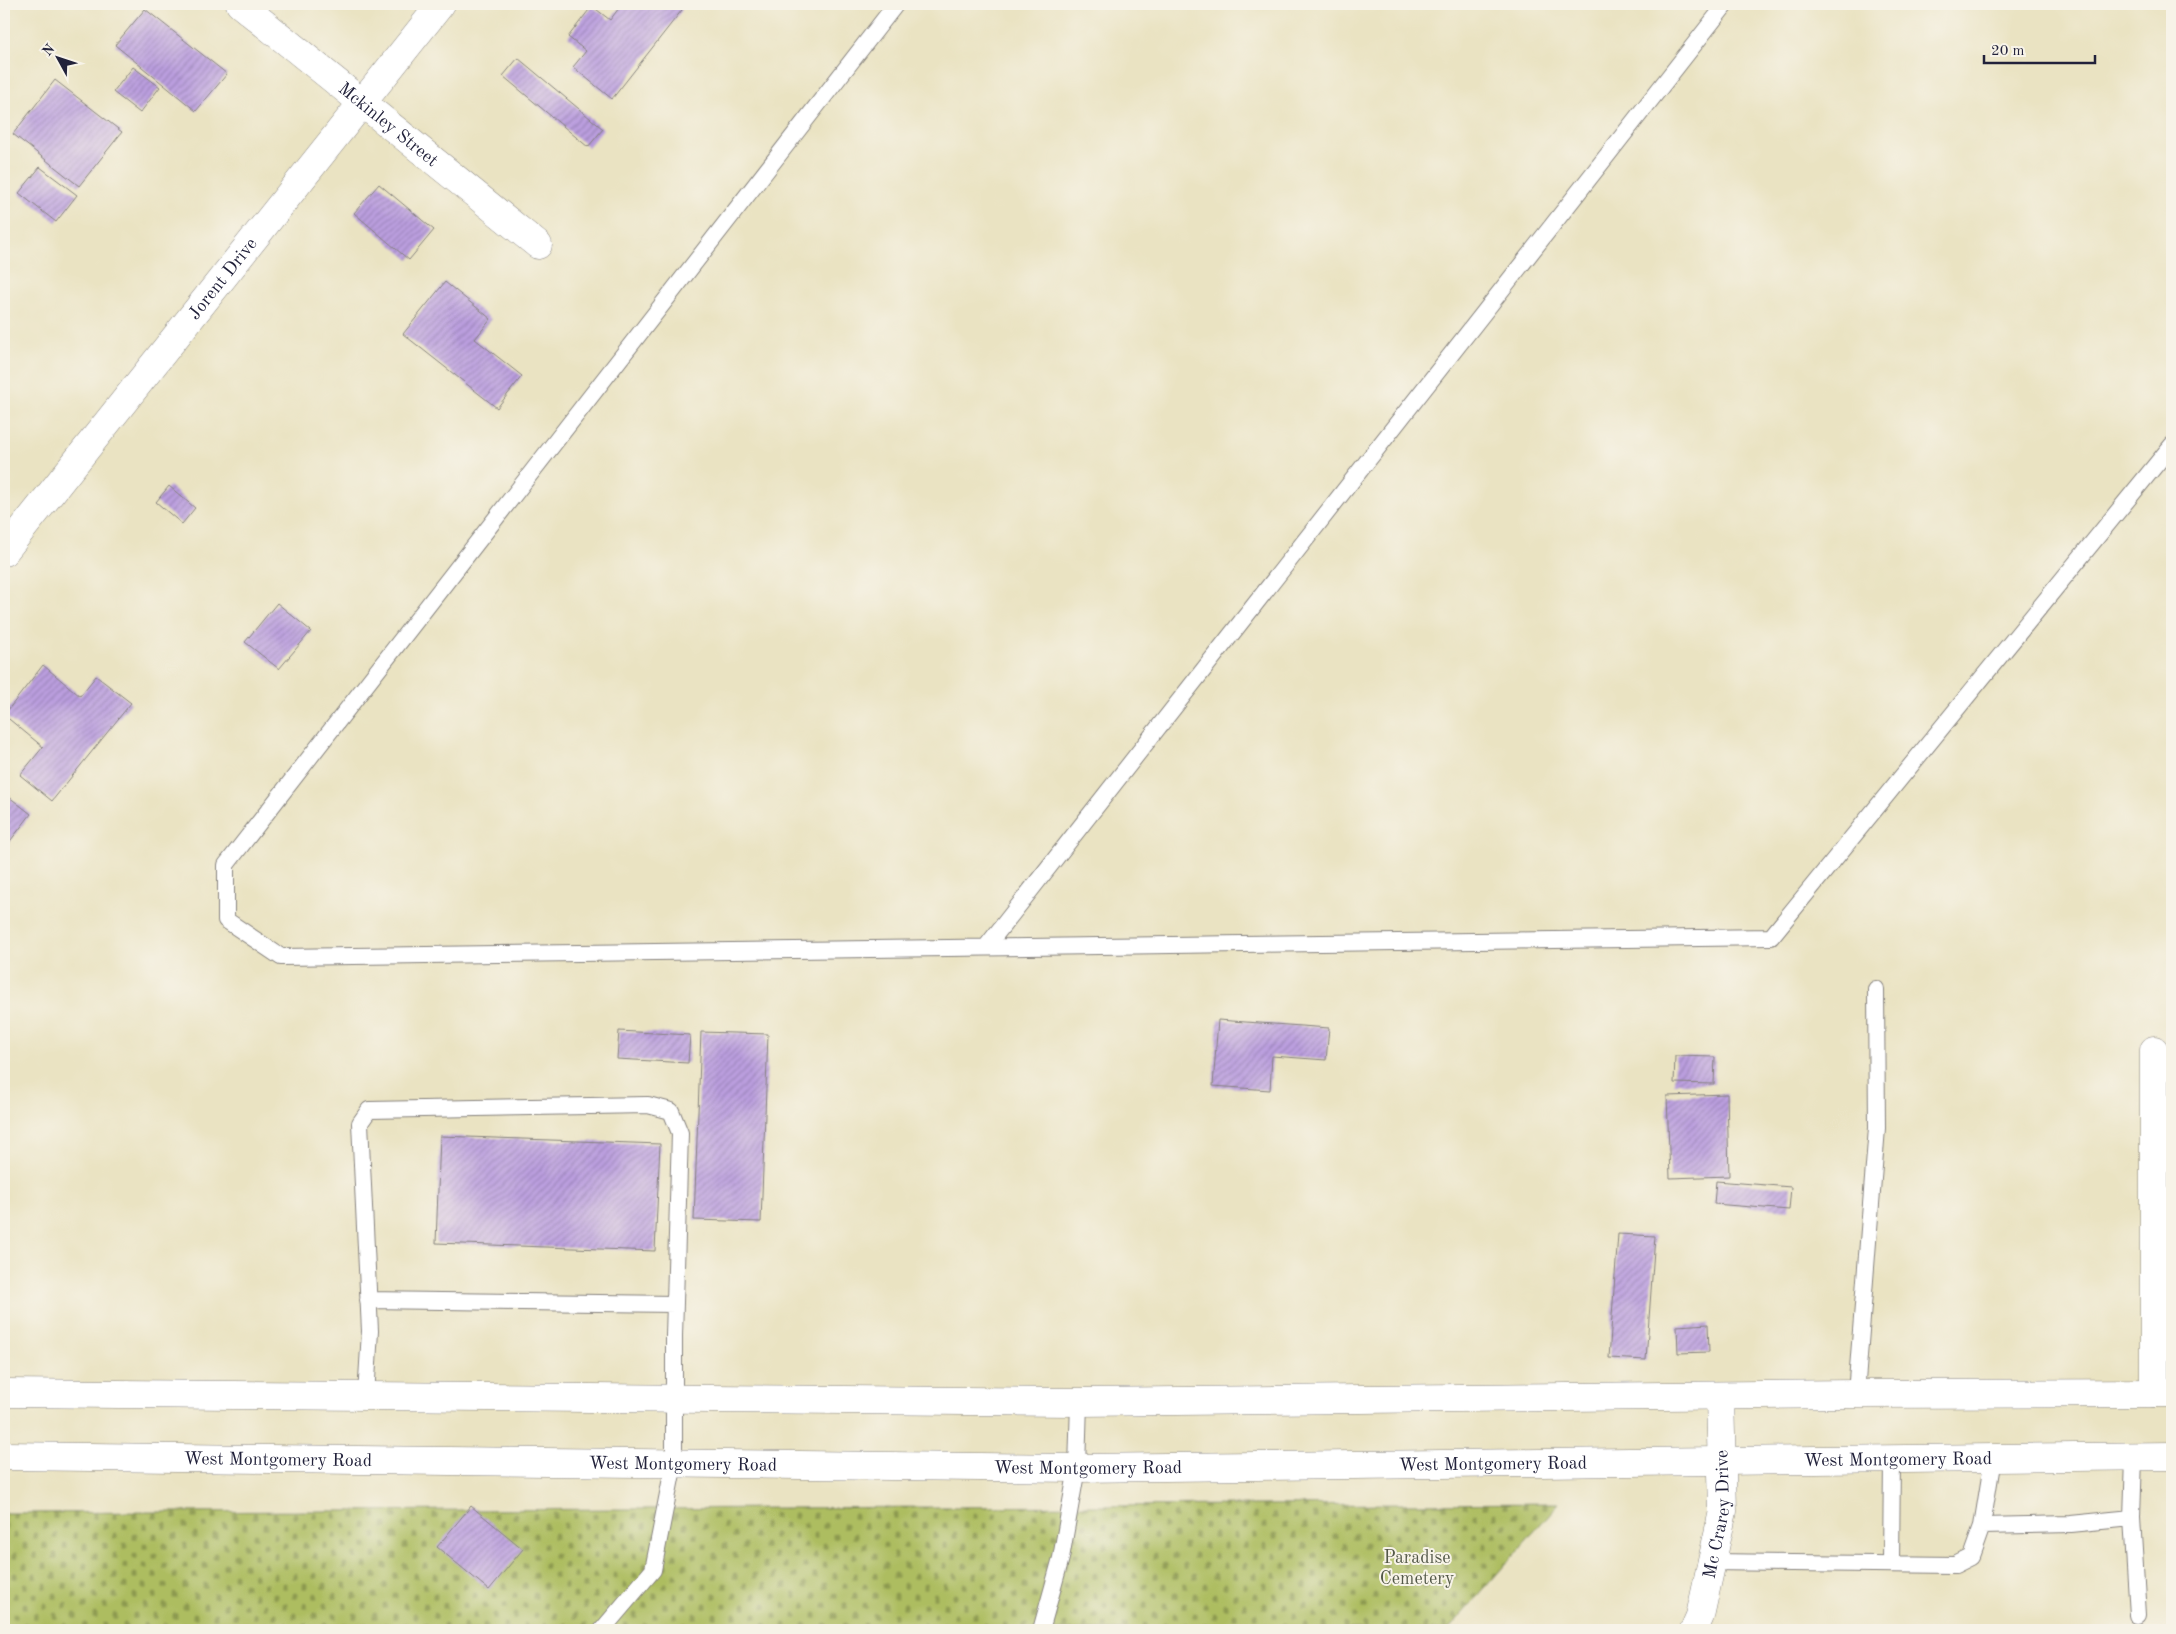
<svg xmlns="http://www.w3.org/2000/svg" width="2176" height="1634" font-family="'Old Standard TT',serif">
	<defs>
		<pattern id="cemetery-stones" width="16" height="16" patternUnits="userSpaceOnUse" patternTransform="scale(1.25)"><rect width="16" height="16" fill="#adbd60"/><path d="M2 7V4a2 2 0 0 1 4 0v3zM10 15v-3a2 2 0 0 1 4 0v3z" fill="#8c9950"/></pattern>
		<pattern id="building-hatch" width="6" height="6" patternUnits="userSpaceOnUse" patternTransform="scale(1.25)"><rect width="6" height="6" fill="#bb9fdf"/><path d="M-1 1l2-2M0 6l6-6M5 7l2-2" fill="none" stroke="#9881b6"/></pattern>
	</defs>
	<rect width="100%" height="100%" fill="#f7f3e8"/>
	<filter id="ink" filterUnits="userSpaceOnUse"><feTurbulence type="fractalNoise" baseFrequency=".02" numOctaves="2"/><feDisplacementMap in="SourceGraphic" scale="10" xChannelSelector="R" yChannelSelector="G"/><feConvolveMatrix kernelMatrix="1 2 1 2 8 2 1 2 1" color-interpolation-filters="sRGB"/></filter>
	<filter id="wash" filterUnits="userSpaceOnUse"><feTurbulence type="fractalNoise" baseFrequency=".0096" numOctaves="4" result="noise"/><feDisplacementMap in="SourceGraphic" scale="20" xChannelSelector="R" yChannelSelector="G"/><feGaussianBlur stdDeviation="1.12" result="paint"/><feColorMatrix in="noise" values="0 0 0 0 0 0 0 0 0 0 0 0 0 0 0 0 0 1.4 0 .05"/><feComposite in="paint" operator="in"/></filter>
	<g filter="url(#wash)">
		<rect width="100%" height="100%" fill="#eae3c2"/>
		<path fill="url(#cemetery-stones)" stroke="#68704e" d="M1559,1503L1448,1630H4V1513Z"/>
		<g id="blocks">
			<path fill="url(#building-hatch)" d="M622,4H675L682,10L612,99L573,67L586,51L568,37L592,6L610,20Z
				M145,9L227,74L196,111L115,45Z
				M518,58L603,129L588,147L503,76Z
				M133,67L160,87L140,113L113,92Z
				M55,80L122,132L79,186L13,134Z
				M40,167L77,195L56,222L19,193Z
				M379,184L434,230L409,260L354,213Z
				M445,282L491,319L475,339L522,376L497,408L403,334Z
				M169,486L195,508L182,524L156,502Z
				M277,603L311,631L279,669L245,642Z
				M43,665L80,696L96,676L131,703L52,801L20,775L43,747L4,715Z
				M4,793L31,814L4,849Z
				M1218,1020L1329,1028L1326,1060L1272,1056L1270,1090L1213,1086Z
				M619,1031L690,1035L688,1063L617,1059Z
				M701,1032L768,1034L761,1222L694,1220Z
				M1675,1056L1715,1057L1714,1084L1674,1083Z
				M1727,1094L1729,1176L1670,1178L1667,1096Z
				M440,1136L660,1144L655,1251L436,1243Z
				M1716,1181L1791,1187L1789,1210L1714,1204Z
				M1618,1234L1655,1236L1646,1360L1609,1358Z
				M1708,1324L1709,1352L1678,1353L1677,1326Z
				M471,1506L523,1549L489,1590L437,1547Z"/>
		</g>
	</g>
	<g filter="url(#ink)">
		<use href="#blocks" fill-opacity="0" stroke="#86827e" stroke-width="1"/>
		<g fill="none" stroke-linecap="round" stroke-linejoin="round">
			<g stroke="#86827e" stroke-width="18">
				<path id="lane" d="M896,4L226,865V920L281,957L1771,937L2172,445
					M986,947L1726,4
					M368,1300L675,1304
					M1856,1394L1877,1128L1876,989
					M366,1396L370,1331L360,1123L369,1110L648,1105L671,1111L680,1133L674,1336V1463L653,1570L602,1630
					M2132,1518L2138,1615
					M1982,1526L2071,1524L2132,1518L2134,1457
					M1712,1562L1955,1565L1971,1557L1982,1526L1993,1458
					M1891,1564L1892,1459
					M1041,1630L1061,1558L1077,1468L1079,1402"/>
			</g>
			<g stroke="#86827e" stroke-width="29">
				<g id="street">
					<path id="s1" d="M240,4L538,245"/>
					<path id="s2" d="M4,552L441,4"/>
					<path d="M2154,1393V1050"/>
					<path id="s3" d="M1694,1630L1700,1616L1723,1511L1720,1397"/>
				</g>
			</g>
			<g stroke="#86827e" stroke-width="29">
				<g id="secondary">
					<path d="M4,1393L1079,1402L1856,1394L2172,1393"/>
					<path id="s4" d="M4,1456L1077,1468L2172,1456"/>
				</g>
			</g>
			<use href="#lane" stroke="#fff" stroke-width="16"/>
			<use href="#street" stroke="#fff" stroke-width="28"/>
			<use href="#secondary" stroke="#fff" stroke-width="28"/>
		</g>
	</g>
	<g text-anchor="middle" stroke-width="4" stroke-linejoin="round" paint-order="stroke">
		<g font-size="18" fill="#22223b" stroke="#f7f3e8">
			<text dy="6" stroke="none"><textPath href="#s1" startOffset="191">Mckinley Street</textPath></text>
			<text dy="6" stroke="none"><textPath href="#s2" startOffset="350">Jorent Drive</textPath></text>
			<text dy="6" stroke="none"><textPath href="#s4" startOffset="274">West Montgomery Road</textPath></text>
			<text dy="6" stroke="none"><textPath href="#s4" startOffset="1894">West Montgomery Road</textPath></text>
			<text dy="6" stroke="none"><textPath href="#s4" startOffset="679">West Montgomery Road</textPath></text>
			<text dy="6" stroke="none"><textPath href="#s4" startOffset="1489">West Montgomery Road</textPath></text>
			<text dy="6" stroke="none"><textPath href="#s4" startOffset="1084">West Montgomery Road</textPath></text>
			<text dy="6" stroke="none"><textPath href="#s3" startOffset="119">Mc Crarey Drive</textPath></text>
		</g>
		<g font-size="18" fill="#535848" stroke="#f7f3e8">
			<text x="1417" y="1563">Paradise<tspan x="1417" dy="21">Cemetery</tspan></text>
		</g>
	</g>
	<rect width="2176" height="1634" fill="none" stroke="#f7f3e8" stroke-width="20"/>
	<g transform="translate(58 58) rotate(310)" stroke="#f7f3e8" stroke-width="4" paint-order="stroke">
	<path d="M0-4L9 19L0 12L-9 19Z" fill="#22223b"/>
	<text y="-8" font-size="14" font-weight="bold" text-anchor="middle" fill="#22223b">N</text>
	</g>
	<path d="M1984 55v8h111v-8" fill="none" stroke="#22223b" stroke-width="2.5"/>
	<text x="1991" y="55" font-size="15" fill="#22223b" stroke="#f7f3e8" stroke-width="4" paint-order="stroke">20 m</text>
</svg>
